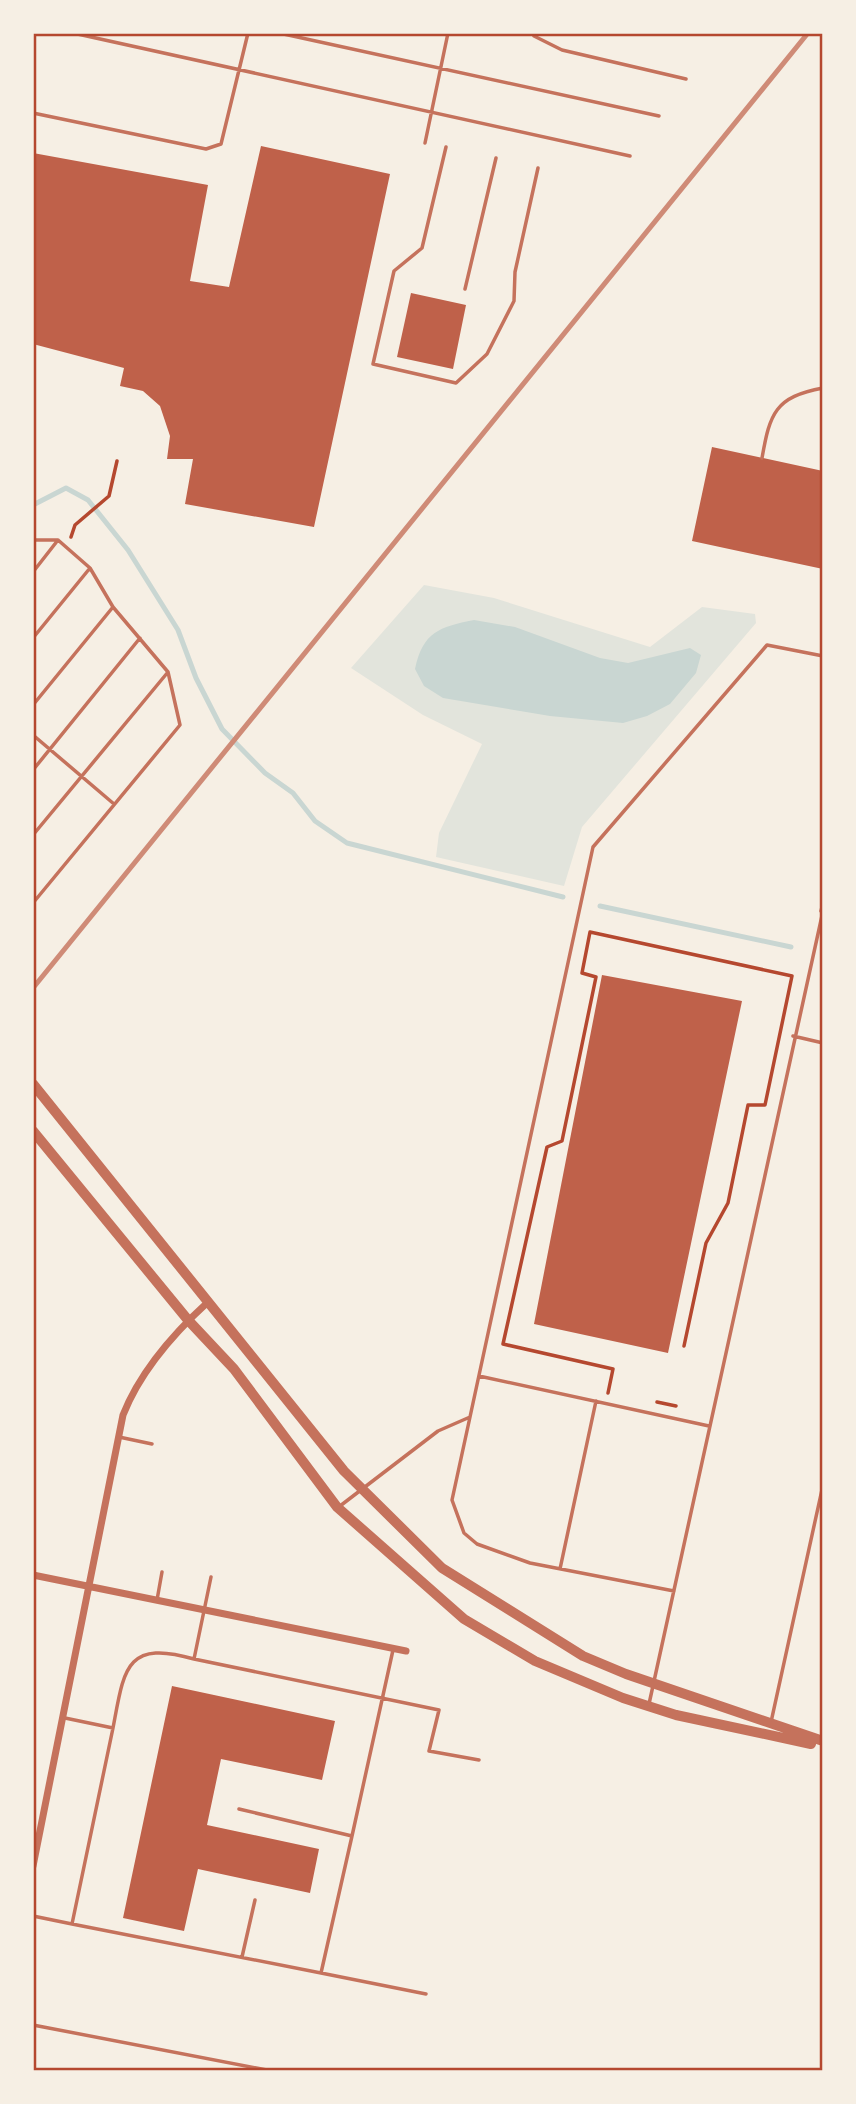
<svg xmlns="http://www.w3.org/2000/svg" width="856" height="2104" font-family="Karla,sans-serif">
	<rect width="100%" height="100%" fill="#f6efe4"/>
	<path fill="#e2e4dc" d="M424,585L494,598L650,647L702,607L755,614L756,623L582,827L564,886L436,857L439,833L482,744L423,715L351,668Z"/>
	<path fill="#c9d6d2" d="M474,620L515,627L600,658L628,663L690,648L701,655L696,673L670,704L647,716L623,723L550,716L443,698L424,686L415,669C423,632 439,627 474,620Z"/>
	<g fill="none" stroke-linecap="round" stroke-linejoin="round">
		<path stroke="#c9d6d2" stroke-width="5" d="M33,505L66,488L88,500L128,550L178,630L196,678L222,729L265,773L293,793L315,821L347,843L563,897
			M600,906L791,947"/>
	</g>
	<path fill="#bf614a" d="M261,146L390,174L314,527L185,504L193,459H167L170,436L160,406L143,391L120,386L124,368L33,344V153L208,185L190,281L229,287Z
		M411,293L466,305L453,369L397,357Z
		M712,447L823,471V569L692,541Z
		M602,975L742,1001L668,1353L534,1324Z
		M172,1686L335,1721L322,1780L221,1759L207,1825L319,1849L310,1893L198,1869L184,1931L123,1918Z"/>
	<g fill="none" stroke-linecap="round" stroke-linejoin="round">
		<path stroke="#b5482f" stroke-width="3.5" d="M71,537L75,525L109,496L117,461
			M608,1393L613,1369L503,1344L547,1147L562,1141L596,977L582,973L590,932L792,976L765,1105H748L728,1203L706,1243L684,1346
			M657,1402L676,1406"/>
		<path stroke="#c5725c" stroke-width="3.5" d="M73,33L630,156
			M279,33L659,116
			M534,36L562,50L686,79
			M33,113L206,149L221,144L248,33
			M425,143L448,33
			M446,147L422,248L394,271L373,364L456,383L487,354L514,301L515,272L538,168
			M465,289L496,158
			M762,458C770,413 775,397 823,388
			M33,540H58L90,568L113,607L168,672L180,725L33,903
			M33,572L58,540
			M33,638L90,568
			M33,705L113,607
			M33,735L114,804
			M33,770L140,638
			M33,835L168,672
			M821,911L823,903
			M793,1036L823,1043
			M479,1376L709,1426
			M470,1417L452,1500L464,1533L477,1544L530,1563L674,1591
			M119,1437L152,1444
			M340,1506L438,1431L470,1417L593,847L767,645L823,656
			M560,1569L596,1401
			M157,1600L162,1572
			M194,1659L439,1710L429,1751L479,1760
			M649,1704L823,911
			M65,1718L113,1728C124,1670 125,1639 194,1659L211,1577
			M771,1722L823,1485
			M352,1836L393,1650
			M33,1916L72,1924L113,1728
			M72,1924L321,1973L352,1836L239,1809
			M242,1957L255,1900
			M321,1973L426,1994
			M33,2025L272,2071"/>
		<path stroke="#c5725c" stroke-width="7" d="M33,1575L406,1651
			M33,1866L123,1415C140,1372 174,1333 208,1302"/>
		<path stroke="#c5725c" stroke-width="10" d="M33,1084L344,1471L442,1568L583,1656L626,1674L823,1741
			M33,1131L188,1320L234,1369L337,1507L464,1619L535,1661L623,1698L676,1715L811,1744"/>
		<path stroke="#cf8b77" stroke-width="5" d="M33,988L808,33"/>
	</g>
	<rect width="856" height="2104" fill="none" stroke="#f6efe4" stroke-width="70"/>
	<rect x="35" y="35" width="786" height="2034" fill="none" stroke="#b5482f" stroke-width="2.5"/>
</svg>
